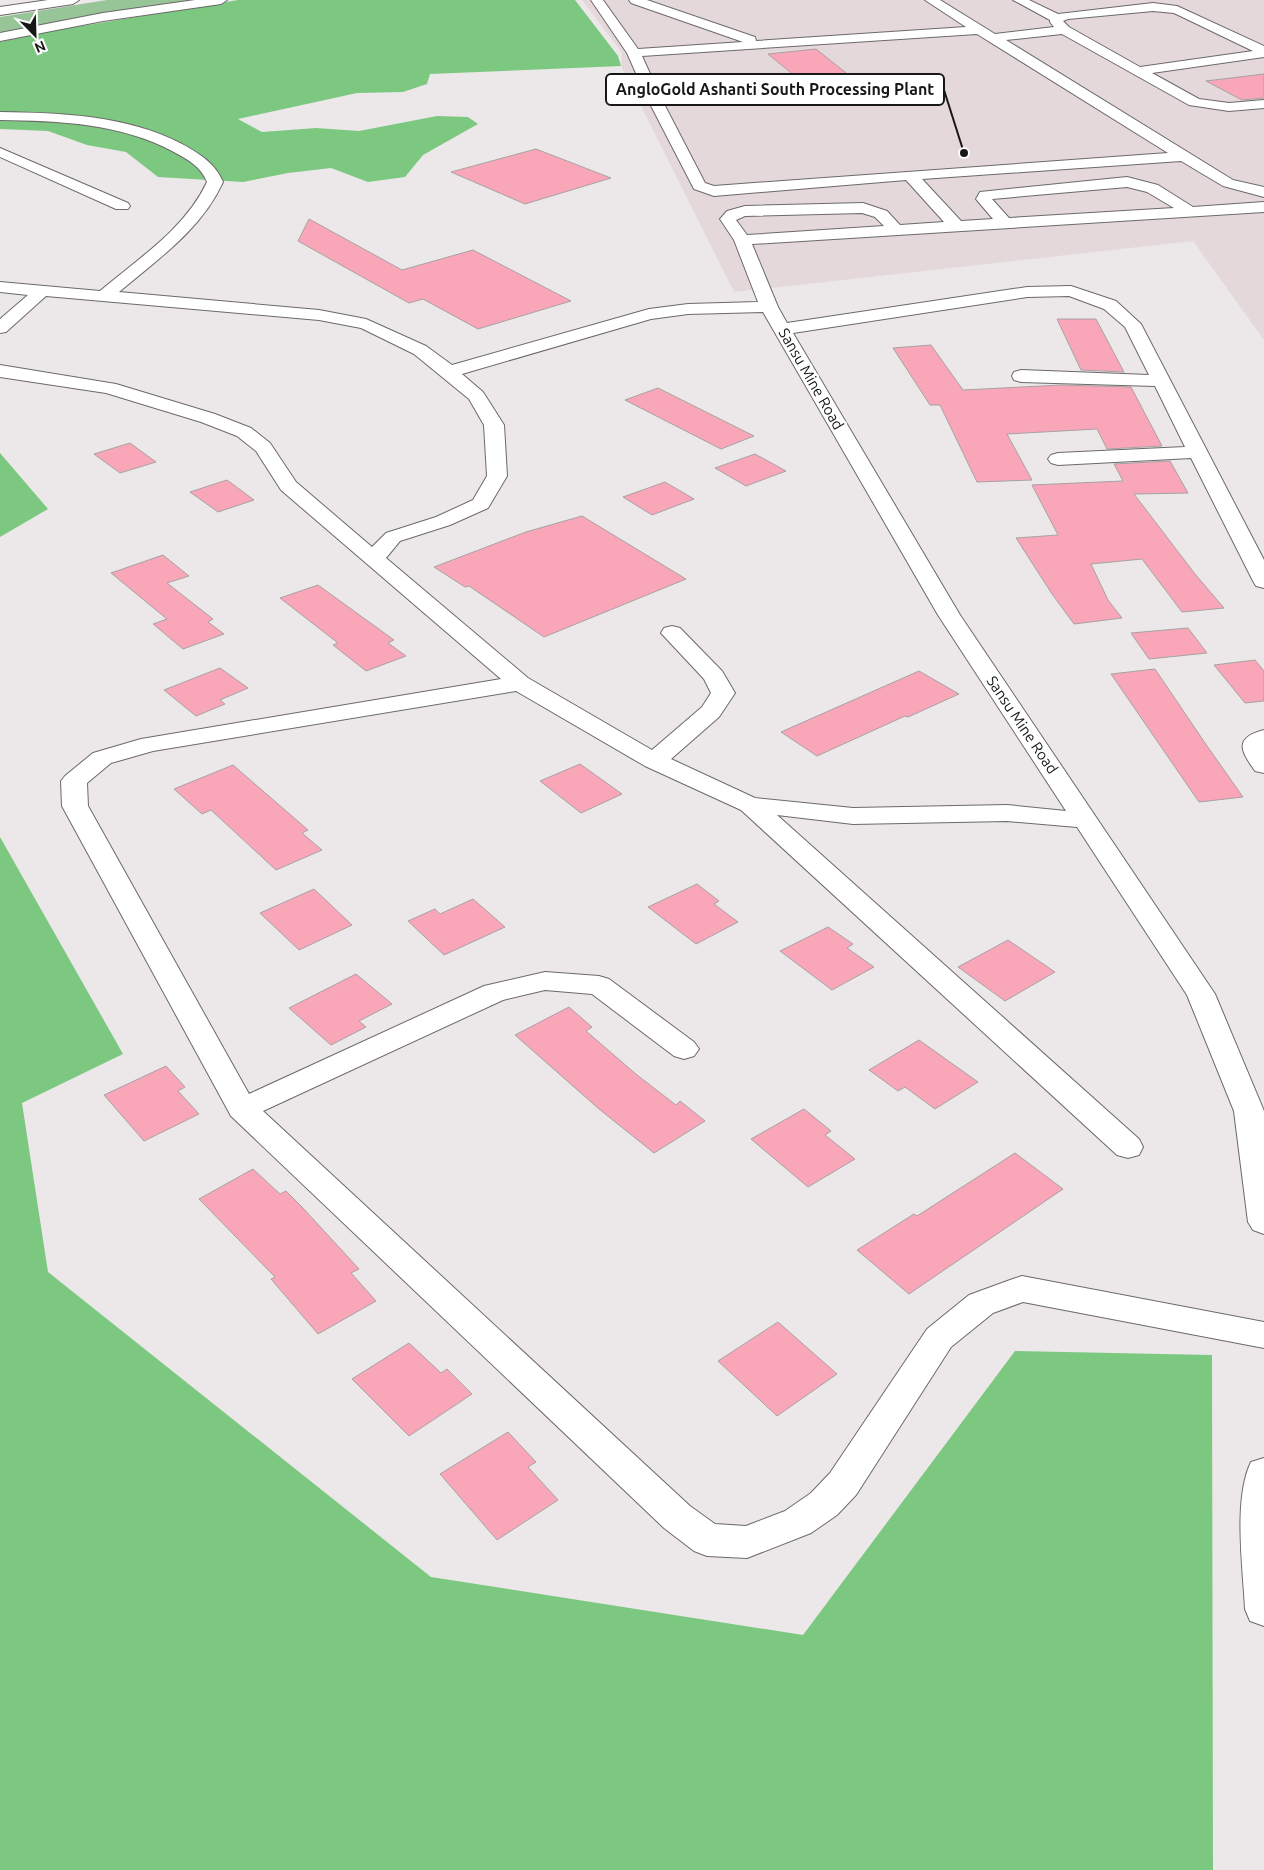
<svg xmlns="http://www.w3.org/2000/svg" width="1264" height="1870" font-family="Ubuntu,sans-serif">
	<rect width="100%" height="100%" fill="#ece8e9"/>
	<path fill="#e5d8da" d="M582,0H1264V340L1193,241L734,292L621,66L622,53Z"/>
	<path fill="#97c598" d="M107,0H195L0,33V17Z"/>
	<path fill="#7dc881" d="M238,0H575L618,56L621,66L430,74L427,84L403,92L357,93L238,119L262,132L316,128L359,131L437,116L468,117L478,124L423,155L405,177L368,182L331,168L288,173L243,182L158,177L126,152L87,145L48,131L0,129V42L34,34Z
		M0,453L48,509L0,537Z
		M0,837L123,1054L22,1103L48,1272L431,1577L803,1635L1015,1351L1212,1355L1213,1870H0Z"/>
	<path fill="#f9a6b9" stroke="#a6a2a3" d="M816,49L850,76L801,81L768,54Z
		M1264,74V98L1242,100L1206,81Z
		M536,149L611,178L525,204L451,172Z
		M309,219L402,270L473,250L571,301L478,329L423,299L409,303L298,241Z
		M1057,319H1096L1124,372L1081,370Z
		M931,345L963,390L1061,385L1131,387L1162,446L1107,449L1097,429L1007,434L1032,480L977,482L940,405H930L893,348Z
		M658,388L754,436L721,449L625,400Z
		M130,443L156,462L120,473L94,454Z
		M755,454L786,471L746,486L715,468Z
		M1170,461L1188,493L1134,494L1195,574L1224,608L1182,612L1142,559L1091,564L1108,600L1122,618L1074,624L1052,594L1016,538L1058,535L1032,485L1123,481L1114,464Z
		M227,480L254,500L218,512L190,492Z
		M665,482L694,499L652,515L623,497Z
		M582,516L686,579L544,637L469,586L465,587L434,567L526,532Z
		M163,555L189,576L167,583L213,619L208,622L224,634L183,649L153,624L167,619L111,573Z
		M318,585L394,640L388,643L406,656L366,671L333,645L338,643L280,598Z
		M1188,628L1207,653L1149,659L1131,633Z
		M1255,660L1264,671V701L1245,703L1214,665Z
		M220,668L248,688L220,700L225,704L196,716L164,690Z
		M1155,669L1205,743L1243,797L1199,802L1111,674Z
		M919,671L959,694L908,717L905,716L817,756L781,732Z
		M580,764L622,794L581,813L540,781Z
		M233,765L308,830L302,833L322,850L276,870L211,810L202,814L174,789Z
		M697,884L719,901L714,904L738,922L696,944L648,907Z
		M314,889L352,925L299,950L260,913Z
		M473,899L505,927L444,955L408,921L435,909L440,914Z
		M828,927L853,944L847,948L874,967L832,990L780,951Z
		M1008,940L1055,972L1005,1001L958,967Z
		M356,974L392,1004L359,1021L366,1027L331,1045L289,1008Z
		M569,1007L592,1027L586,1031L637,1075L676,1105L680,1101L705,1121L654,1153L599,1109L515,1035Z
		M919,1040L978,1082L935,1109L905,1087L898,1091L869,1070Z
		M166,1066L185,1087L178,1091L199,1114L144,1141L104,1095Z
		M804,1109L831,1131L825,1135L855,1159L808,1187L751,1139Z
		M1015,1153L1063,1189L909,1294L857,1250L914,1214L917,1216Z
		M253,1169L280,1194L286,1191L302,1207L359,1269L351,1273L376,1301L318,1334L271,1279L275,1277L199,1199Z
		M778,1322L837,1374L777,1416L718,1361Z
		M409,1343L441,1373L447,1369L472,1394L409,1436L352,1379Z
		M508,1432L536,1462L528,1467L558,1500L497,1540L440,1474Z"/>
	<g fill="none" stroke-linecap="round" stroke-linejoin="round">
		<g stroke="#6c696a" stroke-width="2">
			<path id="minor" d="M48,0H79L73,4L0,15V7Z
				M195,0H227L221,4L103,21L0,41V33L103,13Z
				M591,0H603L638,49L743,42L631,3L629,0H647L755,37L756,41L966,27L925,0H940L995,34L1054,27L1050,22V20L1013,0H1029L1058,14L1153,3L1177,6L1264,46V57L1152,73L1199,99L1229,103L1264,100V108L1229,111L1189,105L1062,34L1006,40L1233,180L1264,187V197L1223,186L1181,161L922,179L961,221L993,219L976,199L980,192L1127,177L1158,185L1193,207L1264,202V212L752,244L778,307L787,323L1027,287L1071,286L1116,301L1141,324L1264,560V588L1256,586L1253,581L1191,458L1058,465L1051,463L1048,459L1051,455L1058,453L1185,447L1155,386L1021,382L1014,380L1012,376L1014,372L1021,370L1149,375L1125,327L1104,309L1069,296L1027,297L793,333L960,615L1215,994L1264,1111V1234L1253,1230L1248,1222L1234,1111L1187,995L1077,827L1007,821L853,824L777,815L1139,1139L1143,1147L1139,1155L1128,1158L1117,1155L741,810L645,766L516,691L153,751L111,763L87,783L88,806L249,1094L484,986L545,972L599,976L609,979L694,1042L699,1049L694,1056L684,1059L674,1056L592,994L545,990L503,1000L263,1111L690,1506L715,1524L746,1526L785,1511L811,1493L830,1473L927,1329L969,1295L1010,1280L1022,1276L1264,1322V1348L1023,1302L993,1313L951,1347L856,1495L837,1515L811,1533L747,1558L707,1556L694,1551L664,1528L231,1116L62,806L61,781L65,776L93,753L141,739L501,679L281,490L256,451L237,436L201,422L106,393L0,377V365L116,384L215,414L251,428L270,443L296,482L372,547L386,533L436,517L473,500L487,476L484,425L469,399L414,354L361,328L319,320L46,296L6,332L0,333V319L28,295L0,292V282L100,291C139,258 185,229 207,182C201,167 189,160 174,152C120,123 60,121 0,120V112C62,113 126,115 182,144C200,154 215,163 223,182C201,230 158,259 119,292L319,310L366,319L426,346L452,365L649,309L688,304L758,302L734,240L720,219L727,211L745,206L863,203L887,211L900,225L944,222L906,180L714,196L694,189L647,98L627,53ZM1153,11L1174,13L1253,51L1140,67L1069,27L1063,21L1068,19ZM977,34L1168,153L714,186L705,183L661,98L642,56ZM1127,187L1147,192L1174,208L1009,218L992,199ZM862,213L875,217L884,226L747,235L736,220L745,216ZM763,312L938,615L1066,811L1007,805L853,808L755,798L671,759L719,717L735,693L722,671L680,628L672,626L664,628L661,633L704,679L711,693L702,707L652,750L528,678L386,558L400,541L450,525L488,508L507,476L504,425L483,392L462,374L651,319L688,314Z
				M0,148L128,203L130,206L128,209H116L0,157Z
				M1264,730V773L1255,771C1241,751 1233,738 1264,730Z
				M1264,1458V1626L1250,1621L1245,1609C1243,1567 1233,1499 1251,1462Z"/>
		</g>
		<use href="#minor" fill="#fff" fill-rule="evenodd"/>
	</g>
	<g text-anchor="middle" stroke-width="5" stroke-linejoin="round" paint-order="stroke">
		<g font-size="15" fill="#181717" stroke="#fff">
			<text transform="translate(811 379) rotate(60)" y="5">Sansu Mine Road</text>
			<text transform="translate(1022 725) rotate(56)" y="5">Sansu Mine Road</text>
		</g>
	</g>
	<path fill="none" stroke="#181717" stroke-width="2" d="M964 153L944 90"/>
	<circle fill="#181717" stroke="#fff" stroke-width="2" cx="964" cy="153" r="5"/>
	<rect fill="#fff" stroke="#181717" stroke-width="2" x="606" y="74" width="338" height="31" rx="5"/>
	<g font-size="16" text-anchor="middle" font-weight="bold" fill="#181717">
		<text x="775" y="95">AngloGold Ashanti South Processing Plant</text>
	</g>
	<g transform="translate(35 35) rotate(157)" stroke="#ffffff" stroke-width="4" paint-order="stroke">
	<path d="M0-4L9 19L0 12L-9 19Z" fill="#181717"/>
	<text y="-8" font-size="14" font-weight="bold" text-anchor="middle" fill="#181717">N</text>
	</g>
</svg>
